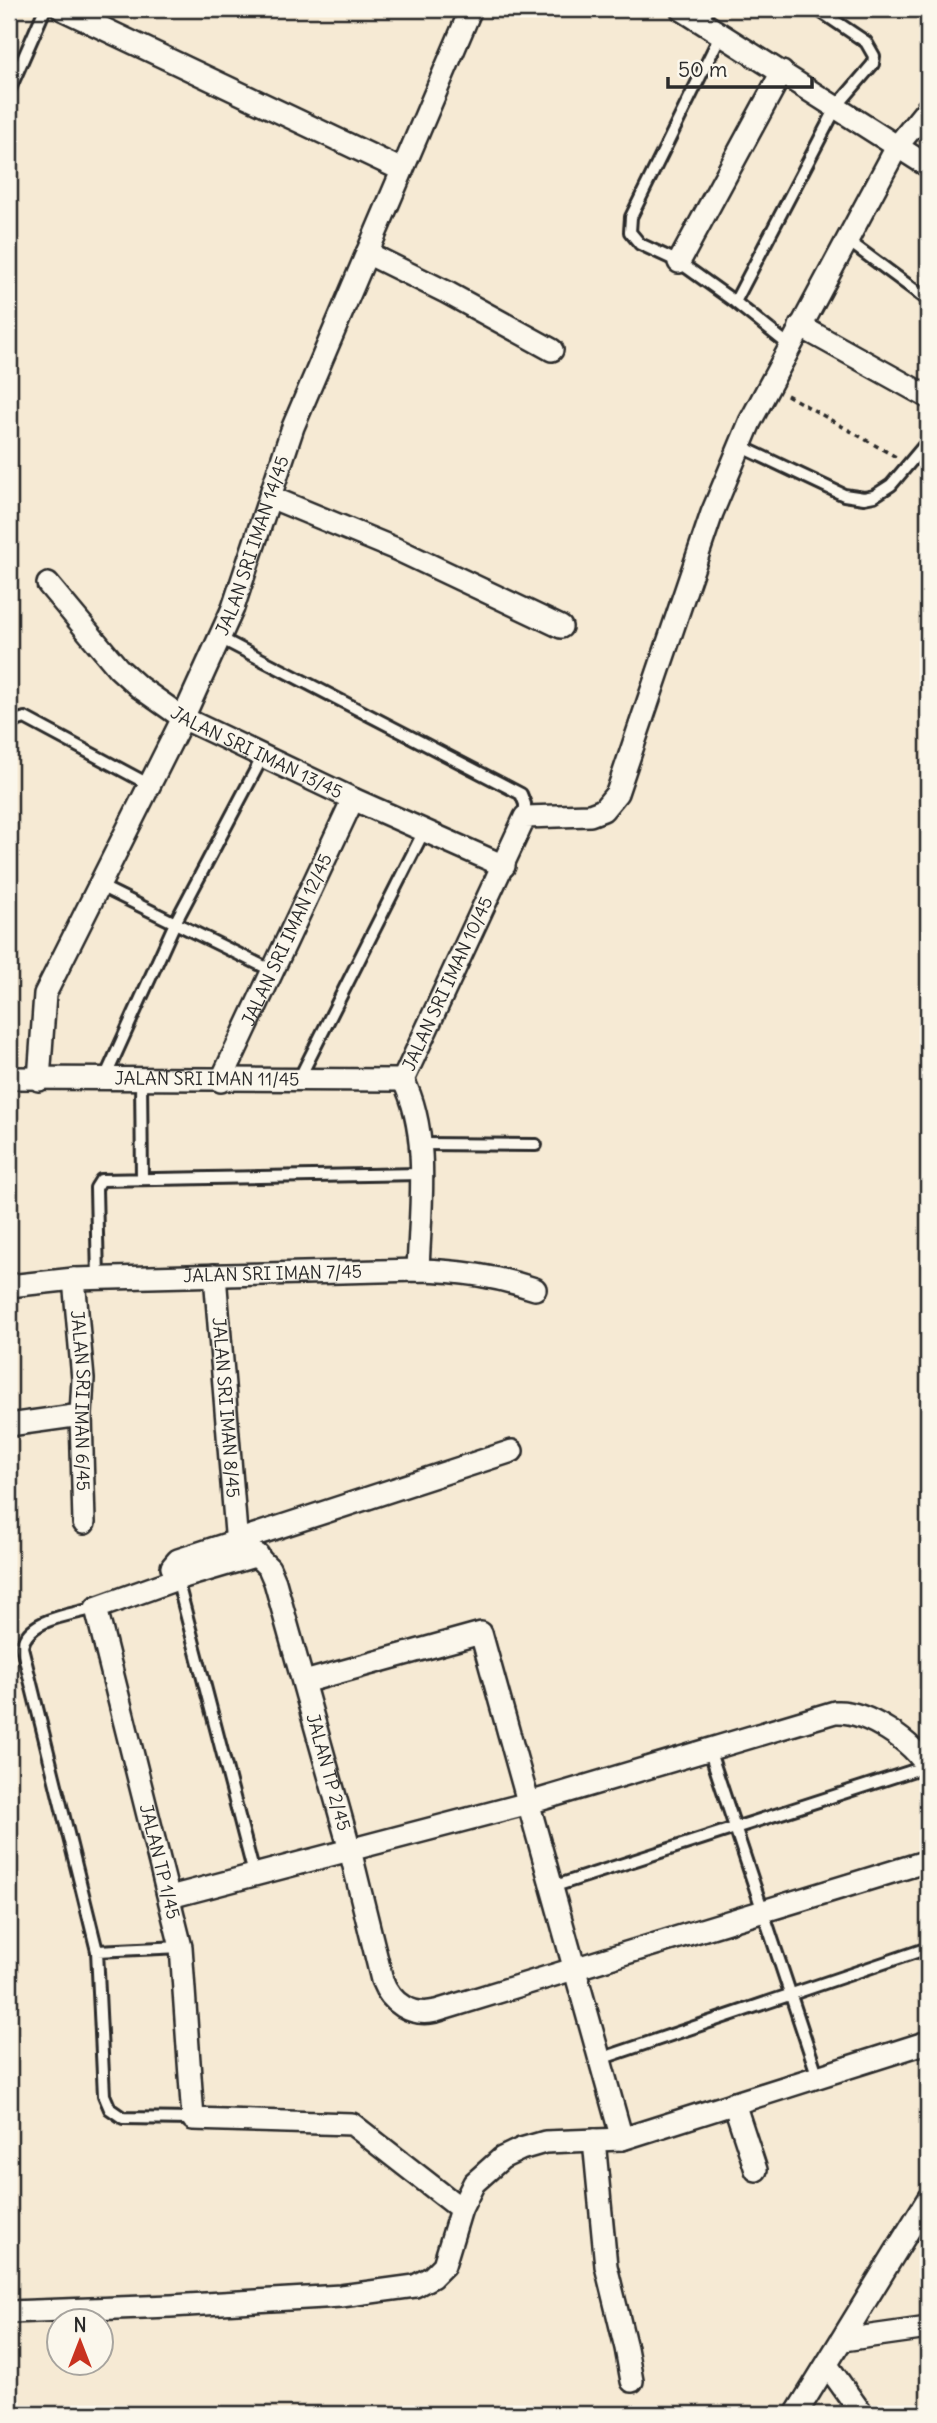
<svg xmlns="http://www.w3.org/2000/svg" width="937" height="2423" font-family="Delius,sans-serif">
	<rect width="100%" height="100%" fill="#f6ead4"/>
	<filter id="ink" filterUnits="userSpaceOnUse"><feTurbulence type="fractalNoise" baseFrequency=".0143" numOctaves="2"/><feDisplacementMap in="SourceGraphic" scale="14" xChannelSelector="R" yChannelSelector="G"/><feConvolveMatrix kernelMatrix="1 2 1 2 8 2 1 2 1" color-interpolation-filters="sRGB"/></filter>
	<g filter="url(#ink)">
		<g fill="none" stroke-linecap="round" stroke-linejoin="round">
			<g stroke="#2b2b2b" stroke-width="16">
				<path id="lane" d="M702,22L708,9
					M721,34L631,217L630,232L640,244L679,262L735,302L790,346
					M9,91L45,9
					M847,240L928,300
					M735,302L837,106L873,64L874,56L866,42L817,9
					M740,446L844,495L864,498L874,496L891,485L928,441
					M220,638L521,794L525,804V817
					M9,723L25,718L150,785
					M100,886L273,971
					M104,1080L175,923L263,756
					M141,1080L142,1179
					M298,1081L424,831
					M421,1144L536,1145
					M98,1279L96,1188L101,1180L420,1174
					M177,1579L254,1874
					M96,1608C71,1615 28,1618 22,1647L97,1951L104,2095L110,2109L123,2118L193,2119
					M709,1749L818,2077
					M552,1887L927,1766
					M97,1951L181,1947
					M600,2059L928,1948"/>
			</g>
			<g stroke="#2b2b2b" stroke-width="26">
				<g id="street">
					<path d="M62,9L402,170"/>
					<path d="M681,9L928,166"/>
					<path d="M367,253L446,292L552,350"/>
					<path d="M679,262L782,72"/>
					<path d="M800,326L928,397"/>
					<path d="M270,497L396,549L561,627"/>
					<path id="s1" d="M48,584L118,668L139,687L183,718L353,799L504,866"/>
					<path id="s2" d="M9,1078L403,1080"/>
					<path id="s3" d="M39,1080L45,994L183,718L233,608L293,427L471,9"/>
					<path id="s4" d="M221,1081L353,799"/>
					<path id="s5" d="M418,1270C420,1211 431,1133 403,1080L525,817L590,815L603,810L617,793L712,513L750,422L898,145L928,108"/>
					<path id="s6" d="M215,1275L236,1533L239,1539L269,1568L275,1582L350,1850L382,1980C391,2003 411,2017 436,2011L928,1861"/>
					<path id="s7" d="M74,1279L83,1379L81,1415L84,1523"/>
					<path id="s8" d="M9,1286L74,1279L418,1270C461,1271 495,1276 535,1289"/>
					<path d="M9,1425L81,1415"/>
					<path id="s9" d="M258,1555L177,1579L96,1608L181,1947L193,2119L352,2124L461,2209"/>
					<path d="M177,1579L172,1567L178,1560L512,1451"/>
					<path d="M304,1682L481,1633L622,2139"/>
					<path d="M170,1897L529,1803L835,1712C866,1710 914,1742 928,1769"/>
					<path d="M734,2103L756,2170"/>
					<path d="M594,2140L606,2266L626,2348L632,2381"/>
					<path d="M9,2312L171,2306L341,2296L415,2286L432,2277L444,2265L461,2209L474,2183L502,2158L521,2149L545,2142L622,2139L928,2042"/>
					<path d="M843,2340L928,2328"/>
					<path d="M827,2365L862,2414"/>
					<path d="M796,2414L928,2199"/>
				</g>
			</g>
			<path stroke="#2b2b2b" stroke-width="3.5" stroke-dasharray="5 5" stroke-linecap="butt" d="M787,395L896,457"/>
			<use href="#lane" stroke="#fbf7ec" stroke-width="10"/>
			<use href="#street" stroke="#fbf7ec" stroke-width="21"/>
		</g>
	</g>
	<g text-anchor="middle" stroke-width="6" stroke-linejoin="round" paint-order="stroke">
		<g font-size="18" fill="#2b2b2b" stroke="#fbf7ec">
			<text dy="6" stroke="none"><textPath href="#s3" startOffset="581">JALAN SRI IMAN 14/45</textPath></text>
			<text dy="6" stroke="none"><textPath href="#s1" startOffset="273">JALAN SRI IMAN 13/45</textPath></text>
			<text dy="6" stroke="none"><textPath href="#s4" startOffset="156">JALAN SRI IMAN 12/45</textPath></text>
			<text dy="6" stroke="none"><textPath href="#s5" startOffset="299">JALAN SRI IMAN 10/45</textPath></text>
			<text dy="6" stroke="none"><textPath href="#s2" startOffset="198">JALAN SRI IMAN 11/45</textPath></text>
			<text dy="6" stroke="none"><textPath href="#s8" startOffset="264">JALAN SRI IMAN 7/45</textPath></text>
			<text dy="6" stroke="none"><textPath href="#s7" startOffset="122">JALAN SRI IMAN 6/45</textPath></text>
			<text dy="6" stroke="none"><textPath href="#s6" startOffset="133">JALAN SRI IMAN 8/45</textPath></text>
			<text dy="6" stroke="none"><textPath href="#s6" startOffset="520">JALAN TP 2/45</textPath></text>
			<text dy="6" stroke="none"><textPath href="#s9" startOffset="432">JALAN TP 1/45</textPath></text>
		</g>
	</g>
	<rect width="937" height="2423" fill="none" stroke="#fbf7ec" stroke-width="35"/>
	<rect x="18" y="18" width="902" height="2388" fill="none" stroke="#2b2b2b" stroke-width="2.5" filter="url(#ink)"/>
	<g transform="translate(80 2342)"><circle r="33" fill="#fbf7ec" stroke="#a8a59f" stroke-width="2"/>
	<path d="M0-5L12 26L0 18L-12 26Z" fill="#c8321e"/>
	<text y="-10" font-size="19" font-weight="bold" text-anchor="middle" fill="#2b2b2b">N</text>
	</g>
	<path d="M668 77v10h144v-10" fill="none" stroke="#2b2b2b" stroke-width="3.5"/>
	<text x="678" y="77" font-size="21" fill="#2b2b2b" stroke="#fbf7ec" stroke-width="5" paint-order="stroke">50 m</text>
</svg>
